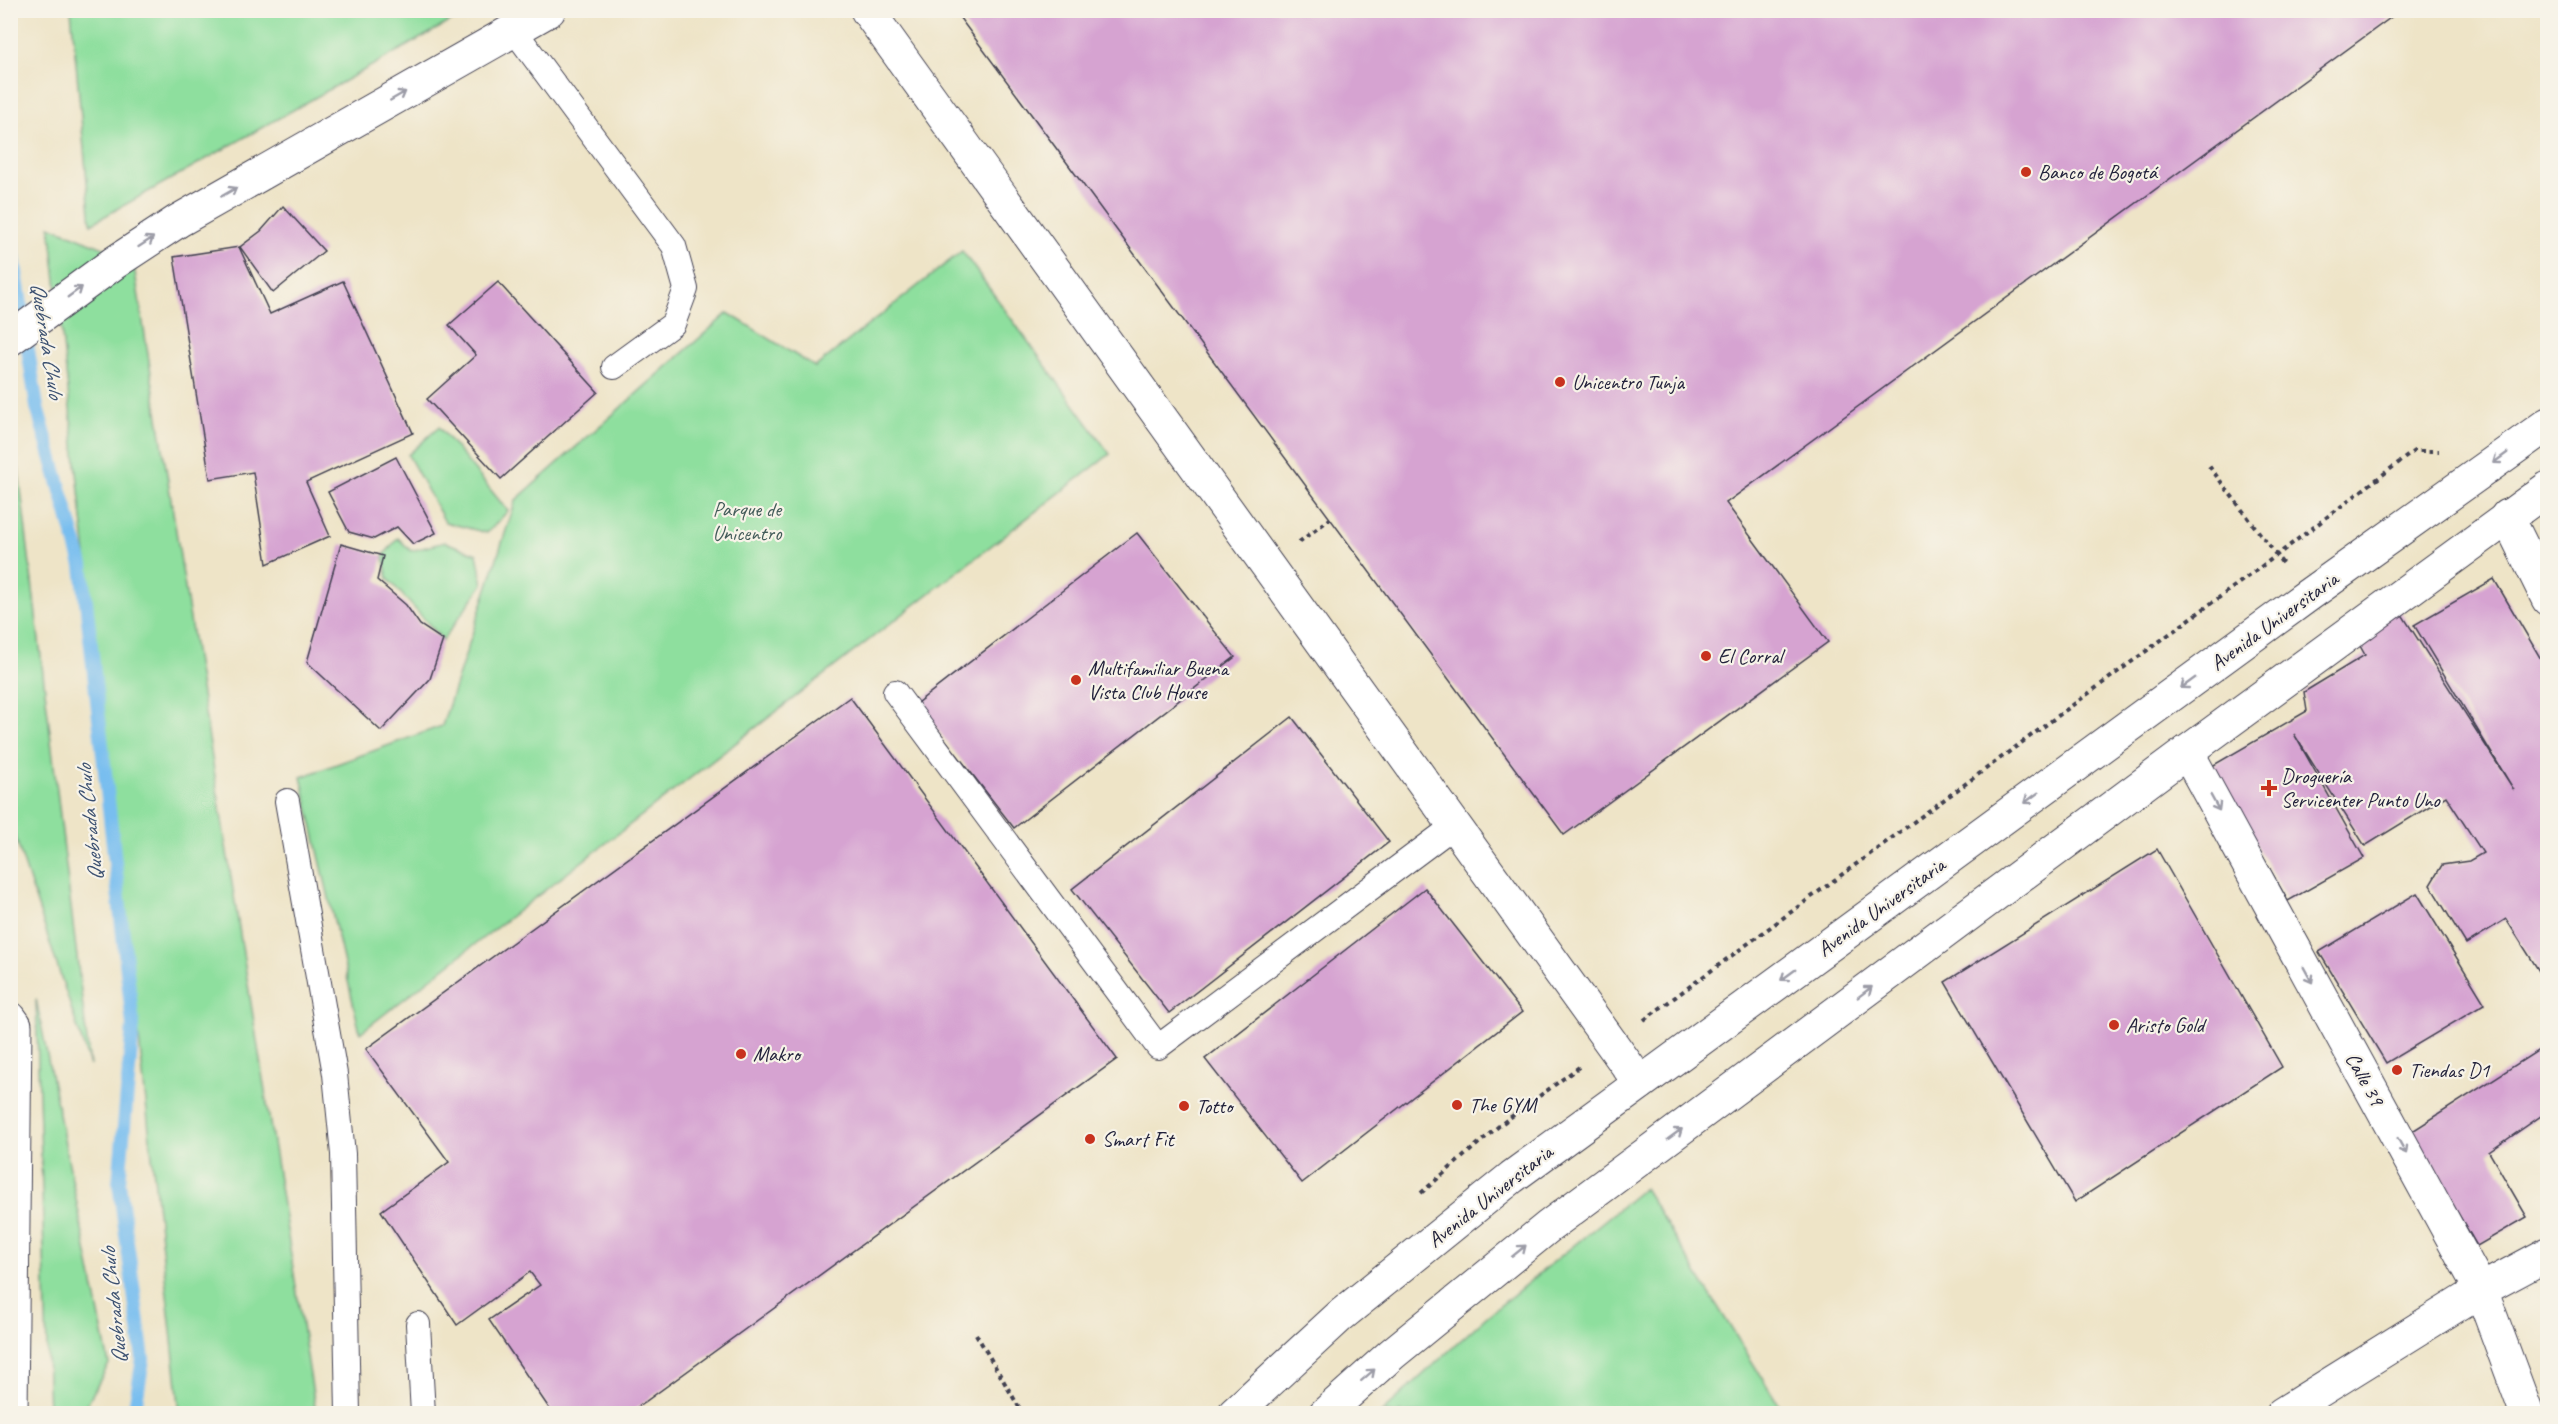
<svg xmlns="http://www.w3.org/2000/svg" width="2558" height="1424" font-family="Caveat,sans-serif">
	<rect width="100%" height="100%" fill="#f7f3e8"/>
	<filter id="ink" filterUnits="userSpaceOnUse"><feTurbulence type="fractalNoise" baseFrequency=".0167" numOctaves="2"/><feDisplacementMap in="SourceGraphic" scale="12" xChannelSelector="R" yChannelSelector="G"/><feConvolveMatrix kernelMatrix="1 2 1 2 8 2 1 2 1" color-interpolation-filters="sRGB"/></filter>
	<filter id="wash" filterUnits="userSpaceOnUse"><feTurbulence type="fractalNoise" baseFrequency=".008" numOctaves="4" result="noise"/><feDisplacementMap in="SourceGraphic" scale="24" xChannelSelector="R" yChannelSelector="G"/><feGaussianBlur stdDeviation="1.35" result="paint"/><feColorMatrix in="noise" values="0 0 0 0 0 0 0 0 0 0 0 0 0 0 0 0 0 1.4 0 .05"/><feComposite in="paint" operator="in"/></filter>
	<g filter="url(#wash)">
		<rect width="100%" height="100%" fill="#eee4c7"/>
		<path fill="#8edf9e" stroke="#58806c" stroke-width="1.5" d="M71,10H469V11L91,224Z
			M50,226L133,260L316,1413H180Z
			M962,251L1110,454L360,1033L301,777L442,726L516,500L728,313L815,367Z
			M439,427L508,511L487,533L445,522L408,455Z
			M18,465L90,1066L11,824L10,469Z
			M398,538L411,551L445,542L477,554L483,584L443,640L388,579L383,556Z
			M36,999L109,1364L82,1413H49Z
			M1644,1188L1784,1413H1381L1485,1318Z"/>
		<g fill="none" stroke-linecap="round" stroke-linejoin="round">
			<path stroke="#78beef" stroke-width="14" d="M10,234L37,407L82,565L133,1025L119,1183L143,1359L134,1414"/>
		</g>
		<g id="blocks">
			<path fill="#d6a3d1" d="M954,10H2401L1726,503L1828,642L1564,835Z
				M283,206L324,251L273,293L240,247L261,231Z
				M239,247L270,314L343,281L413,433L306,482L330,536L267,564L253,472L210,479L174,257Z
				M498,282L598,392L501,479L427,399L476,355L449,325Z
				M396,457L436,533L413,544L397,527L374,539L349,532L328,492Z
				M1137,533L1235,657L1014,828L917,703Z
				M341,544L383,556L377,580L406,605L420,625L443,640L430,679L381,731L307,662Z
				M2494,579L2548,671V967L2539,971L2506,919L2466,944L2430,885L2442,865L2469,861L2483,853L2446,796L2365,846L2294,734L2364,858L2288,901L2212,766L2307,711L2304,692L2365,655L2354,635L2398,608L2514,790L2414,625Z
				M850,697L1117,1059L634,1410L636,1414H553L489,1320L540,1285L530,1272L457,1325L381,1211L449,1162L366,1049Z
				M1292,717L1389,842L1169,1013L1072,889Z
				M2157,849L2282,1067L2075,1202L1945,982Z
				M1425,888L1522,1012L1302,1183L1205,1059Z
				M2417,893L2485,1004L2386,1063L2319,952Z
				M2548,1044V1111L2489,1152L2527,1217L2477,1246L2411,1132Z"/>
		</g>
	</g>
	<g filter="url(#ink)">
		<use href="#blocks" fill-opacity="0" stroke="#413f50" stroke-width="1.5"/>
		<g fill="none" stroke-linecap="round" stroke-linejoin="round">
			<g stroke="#413f50" stroke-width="26">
				<path id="service" d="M514,30L674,246L686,289L673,324L614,367
					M895,692L1158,1047L1455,825
					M287,801L335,1074L343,1154L348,1414
					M418,1324L423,1414"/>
			</g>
			<g stroke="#413f50" stroke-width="35">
				<path id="minor" d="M867,10L1640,1083
					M10,339L114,263L178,221L549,10
					M2507,516L2548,599
					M2187,752L2481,1290L2527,1414
					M10,1018L15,1025L11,1414
					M2282,1414L2481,1290L2548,1254"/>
			</g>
			<g stroke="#413f50" stroke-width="35">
				<path id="secondary" d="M1234,1414L1340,1316L1512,1177L2307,596L2548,424
					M1325,1414L1392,1354L1548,1227L2187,752L2548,488"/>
			</g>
			<path stroke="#413f50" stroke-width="4" stroke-dasharray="4.5 4.5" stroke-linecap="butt" d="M2209,466L2283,564
				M1299,542L1330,519
				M1644,1020L2277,555L2414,451H2439
				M1421,1193L1500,1125L1579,1067
				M976,1334L1023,1414"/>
			<use href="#service" stroke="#fff" stroke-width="24"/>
			<use href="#minor" stroke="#fff" stroke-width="33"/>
			<use href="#secondary" stroke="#fff" stroke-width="33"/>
		</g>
		<defs><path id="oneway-shaft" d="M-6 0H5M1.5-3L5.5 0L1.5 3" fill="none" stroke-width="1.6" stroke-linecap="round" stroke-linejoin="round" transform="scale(1.5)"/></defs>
		<g stroke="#9c9ca7">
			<use href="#oneway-shaft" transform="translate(398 96) rotate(-30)"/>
			<use href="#oneway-shaft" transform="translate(229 192) rotate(-30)"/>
			<use href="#oneway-shaft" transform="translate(146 242) rotate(-33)"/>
			<use href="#oneway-shaft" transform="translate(75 292) rotate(-36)"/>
			<use href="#oneway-shaft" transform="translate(2500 458) rotate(144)"/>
			<use href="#oneway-shaft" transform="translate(2188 683) rotate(144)"/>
			<use href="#oneway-shaft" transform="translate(2031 798) rotate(144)"/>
			<use href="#oneway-shaft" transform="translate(2215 803) rotate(61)"/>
			<use href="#oneway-shaft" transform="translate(1788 975) rotate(144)"/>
			<use href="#oneway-shaft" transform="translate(2308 975) rotate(61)"/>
			<use href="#oneway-shaft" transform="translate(1865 992) rotate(-37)"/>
			<use href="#oneway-shaft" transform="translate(1675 1134) rotate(-36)"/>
			<use href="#oneway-shaft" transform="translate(2402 1146) rotate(61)"/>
			<use href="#oneway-shaft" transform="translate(1519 1251) rotate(-39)"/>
			<use href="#oneway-shaft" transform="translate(1368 1375) rotate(-41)"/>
		</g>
	</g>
	<g fill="#c8321e" stroke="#f7f3e8" stroke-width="2">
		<circle cx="2026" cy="172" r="6"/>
		<circle cx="1560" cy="382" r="6"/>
		<circle cx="1706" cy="656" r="6"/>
		<circle cx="1076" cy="680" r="6"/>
		<path d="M2266 779h6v6h6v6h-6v6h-6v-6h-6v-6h6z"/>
		<circle cx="2114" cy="1025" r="6"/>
		<circle cx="741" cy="1054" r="6"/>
		<circle cx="2397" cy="1070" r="6"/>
		<circle cx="1457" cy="1105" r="6"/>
		<circle cx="1184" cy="1106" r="6"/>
		<circle cx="1090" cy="1139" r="6"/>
	</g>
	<g text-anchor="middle" stroke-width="4.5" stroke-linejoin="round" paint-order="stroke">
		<g font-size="21" fill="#22223b" stroke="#f7f3e8" text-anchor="start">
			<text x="2038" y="179">Banco de Bogotá</text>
			<text x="1572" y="389">Unicentro Tunja</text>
			<text x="1718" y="663">El Corral</text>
			<text x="1088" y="675">Multifamiliar Buena<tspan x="1088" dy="24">Vista Club House</tspan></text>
			<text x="2281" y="783">Droguería<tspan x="2281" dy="24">Servicenter Punto Uno</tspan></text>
			<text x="2126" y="1032">Aristo Gold</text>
			<text x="753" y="1061">Makro</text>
			<text x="2409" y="1077">Tiendas D1</text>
			<text x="1469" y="1112">The GYM</text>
			<text x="1196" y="1113">Totto</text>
			<text x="1102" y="1146">Smart Fit</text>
		</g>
		<g font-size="21" fill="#425b59" stroke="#f7f3e8">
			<text x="747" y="516">Parque de<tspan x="747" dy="24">Unicentro</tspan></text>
		</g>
		<g font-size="21" fill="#22223b" stroke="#f7f3e8">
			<text transform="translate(2274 621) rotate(-36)" y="7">Avenida Universitaria</text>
			<text transform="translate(1881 907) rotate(-36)" y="7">Avenida Universitaria</text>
			<text transform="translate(2365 1079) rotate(61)" y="7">Calle 39</text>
			<text transform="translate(1490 1196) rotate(-38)" y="7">Avenida Universitaria</text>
		</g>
		<g font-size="22" font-style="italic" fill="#3c5171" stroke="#f7f3e8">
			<text transform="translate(48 340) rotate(81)" y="8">Quebrada Chulo</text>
			<text transform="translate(89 823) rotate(-96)" y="8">Quebrada Chulo</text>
			<text transform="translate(113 1306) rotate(-96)" y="8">Quebrada Chulo</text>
		</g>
	</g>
	<rect width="2558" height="1424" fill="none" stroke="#f7f3e8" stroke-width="36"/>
</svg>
